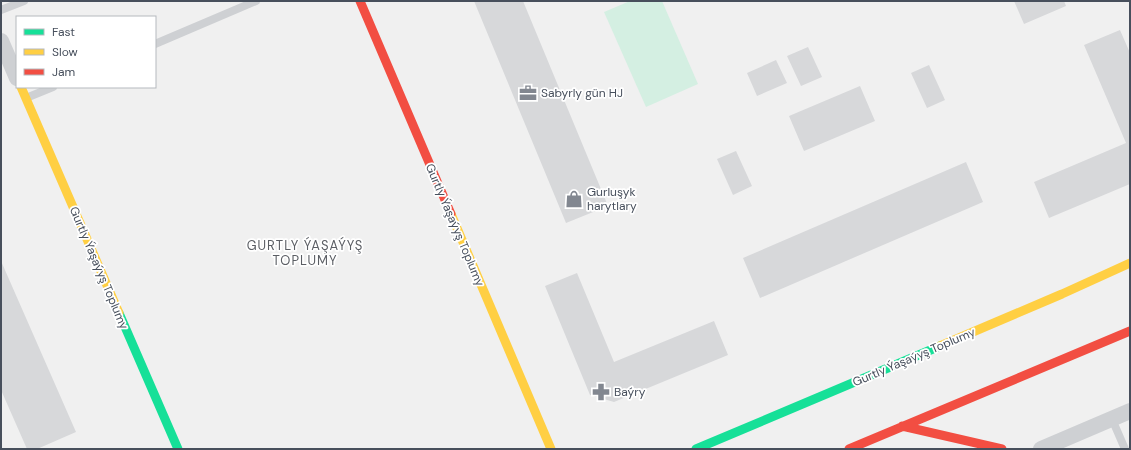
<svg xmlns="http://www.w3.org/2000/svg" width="1131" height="450" font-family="'DM Sans',sans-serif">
	<rect width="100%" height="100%" fill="#f0f0f0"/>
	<path fill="#d4efe2" d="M630,1H662L698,84L646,107L604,12Z"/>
	<path fill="#d7d8da" d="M474,1H523L608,206L566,223Z
		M1014,1H1064L1066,6L1024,24Z
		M1120,30L1130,53V184L1049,218L1034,182L1126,143L1084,45Z
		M808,47L822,77L801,86L787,56Z
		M776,60L787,83L757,96L747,73Z
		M929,65L945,100L927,108L911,73Z
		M860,86L875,121L804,151L789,116Z
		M736,151L752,186L733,195L717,159Z
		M966,162L983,202L760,298L743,258Z
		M1,261L76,432L37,449H27L1,390Z
		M577,273L614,362L714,321L728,355L614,402L590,395L545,286Z"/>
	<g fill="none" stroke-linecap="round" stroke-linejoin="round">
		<path stroke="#ced0d3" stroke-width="8" d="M1,10L24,1
			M155,44L256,1
			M26,98L53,87
			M1112,419L1125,449"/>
		<path stroke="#ced0d3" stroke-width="16" d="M1,41L17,78
			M1041,449L1130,411"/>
		<path stroke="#16e098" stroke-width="9" d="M119,313L178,449
			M696,449L940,346"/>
		<path stroke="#ffcf43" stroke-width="9" d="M21,87L119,313
			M451,214L551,449
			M940,346L1062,294L1130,263"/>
		<path stroke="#f24e42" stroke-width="9" d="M360,1L451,214
			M902,426L1002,449
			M849,449L1130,331"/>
	</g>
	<defs>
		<g id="office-bare" transform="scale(1.38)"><path d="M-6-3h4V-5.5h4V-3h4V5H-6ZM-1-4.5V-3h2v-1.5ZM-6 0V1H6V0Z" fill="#828790" stroke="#fff" stroke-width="2.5" paint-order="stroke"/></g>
		<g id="shop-bare" transform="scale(1.38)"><path d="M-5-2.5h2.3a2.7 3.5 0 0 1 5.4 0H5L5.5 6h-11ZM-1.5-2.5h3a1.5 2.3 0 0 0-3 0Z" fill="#828790" stroke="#fff" stroke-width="2.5" paint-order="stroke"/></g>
		<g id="pharmacy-bare" transform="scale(1.38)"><path d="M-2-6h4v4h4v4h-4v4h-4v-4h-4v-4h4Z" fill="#828790" stroke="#fff" stroke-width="2.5" paint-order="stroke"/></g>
	</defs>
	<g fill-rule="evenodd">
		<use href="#office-bare" x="528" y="93"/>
		<use href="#shop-bare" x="574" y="199"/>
		<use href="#pharmacy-bare" x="601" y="392"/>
	</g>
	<g text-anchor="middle" stroke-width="3.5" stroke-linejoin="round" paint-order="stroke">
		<g font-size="12" fill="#474f5c" stroke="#fff" text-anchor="start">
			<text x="541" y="97">Sabyrly gün HJ</text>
			<text x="587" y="196">Gurluşyk<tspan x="587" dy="14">harytlary</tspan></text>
			<text x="614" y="396">Baýry</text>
		</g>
		<g font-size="12" fill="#474f5c" stroke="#fff">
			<text transform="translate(455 225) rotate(67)" y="4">Gurtly Ýaşaýyş Toplumy</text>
			<text transform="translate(99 268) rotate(67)" y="4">Gurtly Ýaşaýyş Toplumy</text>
			<text transform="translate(914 357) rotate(-23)" y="4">Gurtly Ýaşaýyş Toplumy</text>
		</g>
		<g font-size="13" letter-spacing="1" fill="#5b5e64" stroke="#fff">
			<text x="305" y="250">GURTLY ÝAŞAÝYŞ<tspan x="305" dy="15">TOPLUMY</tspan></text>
		</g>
	</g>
	<rect width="1131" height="450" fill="none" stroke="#474f5c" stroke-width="4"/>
	<rect x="16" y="16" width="140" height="72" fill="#ffffff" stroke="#b5b9be"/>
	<rect x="24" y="29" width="20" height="6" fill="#16e098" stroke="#b5b9be"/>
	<text x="52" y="36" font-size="12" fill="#474f5c">Fast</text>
	<rect x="24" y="49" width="20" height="6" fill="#ffcf43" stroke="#b5b9be"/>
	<text x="52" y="56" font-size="12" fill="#474f5c">Slow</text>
	<rect x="24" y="69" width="20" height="6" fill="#f24e42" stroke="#b5b9be"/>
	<text x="52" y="76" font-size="12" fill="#474f5c">Jam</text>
</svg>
